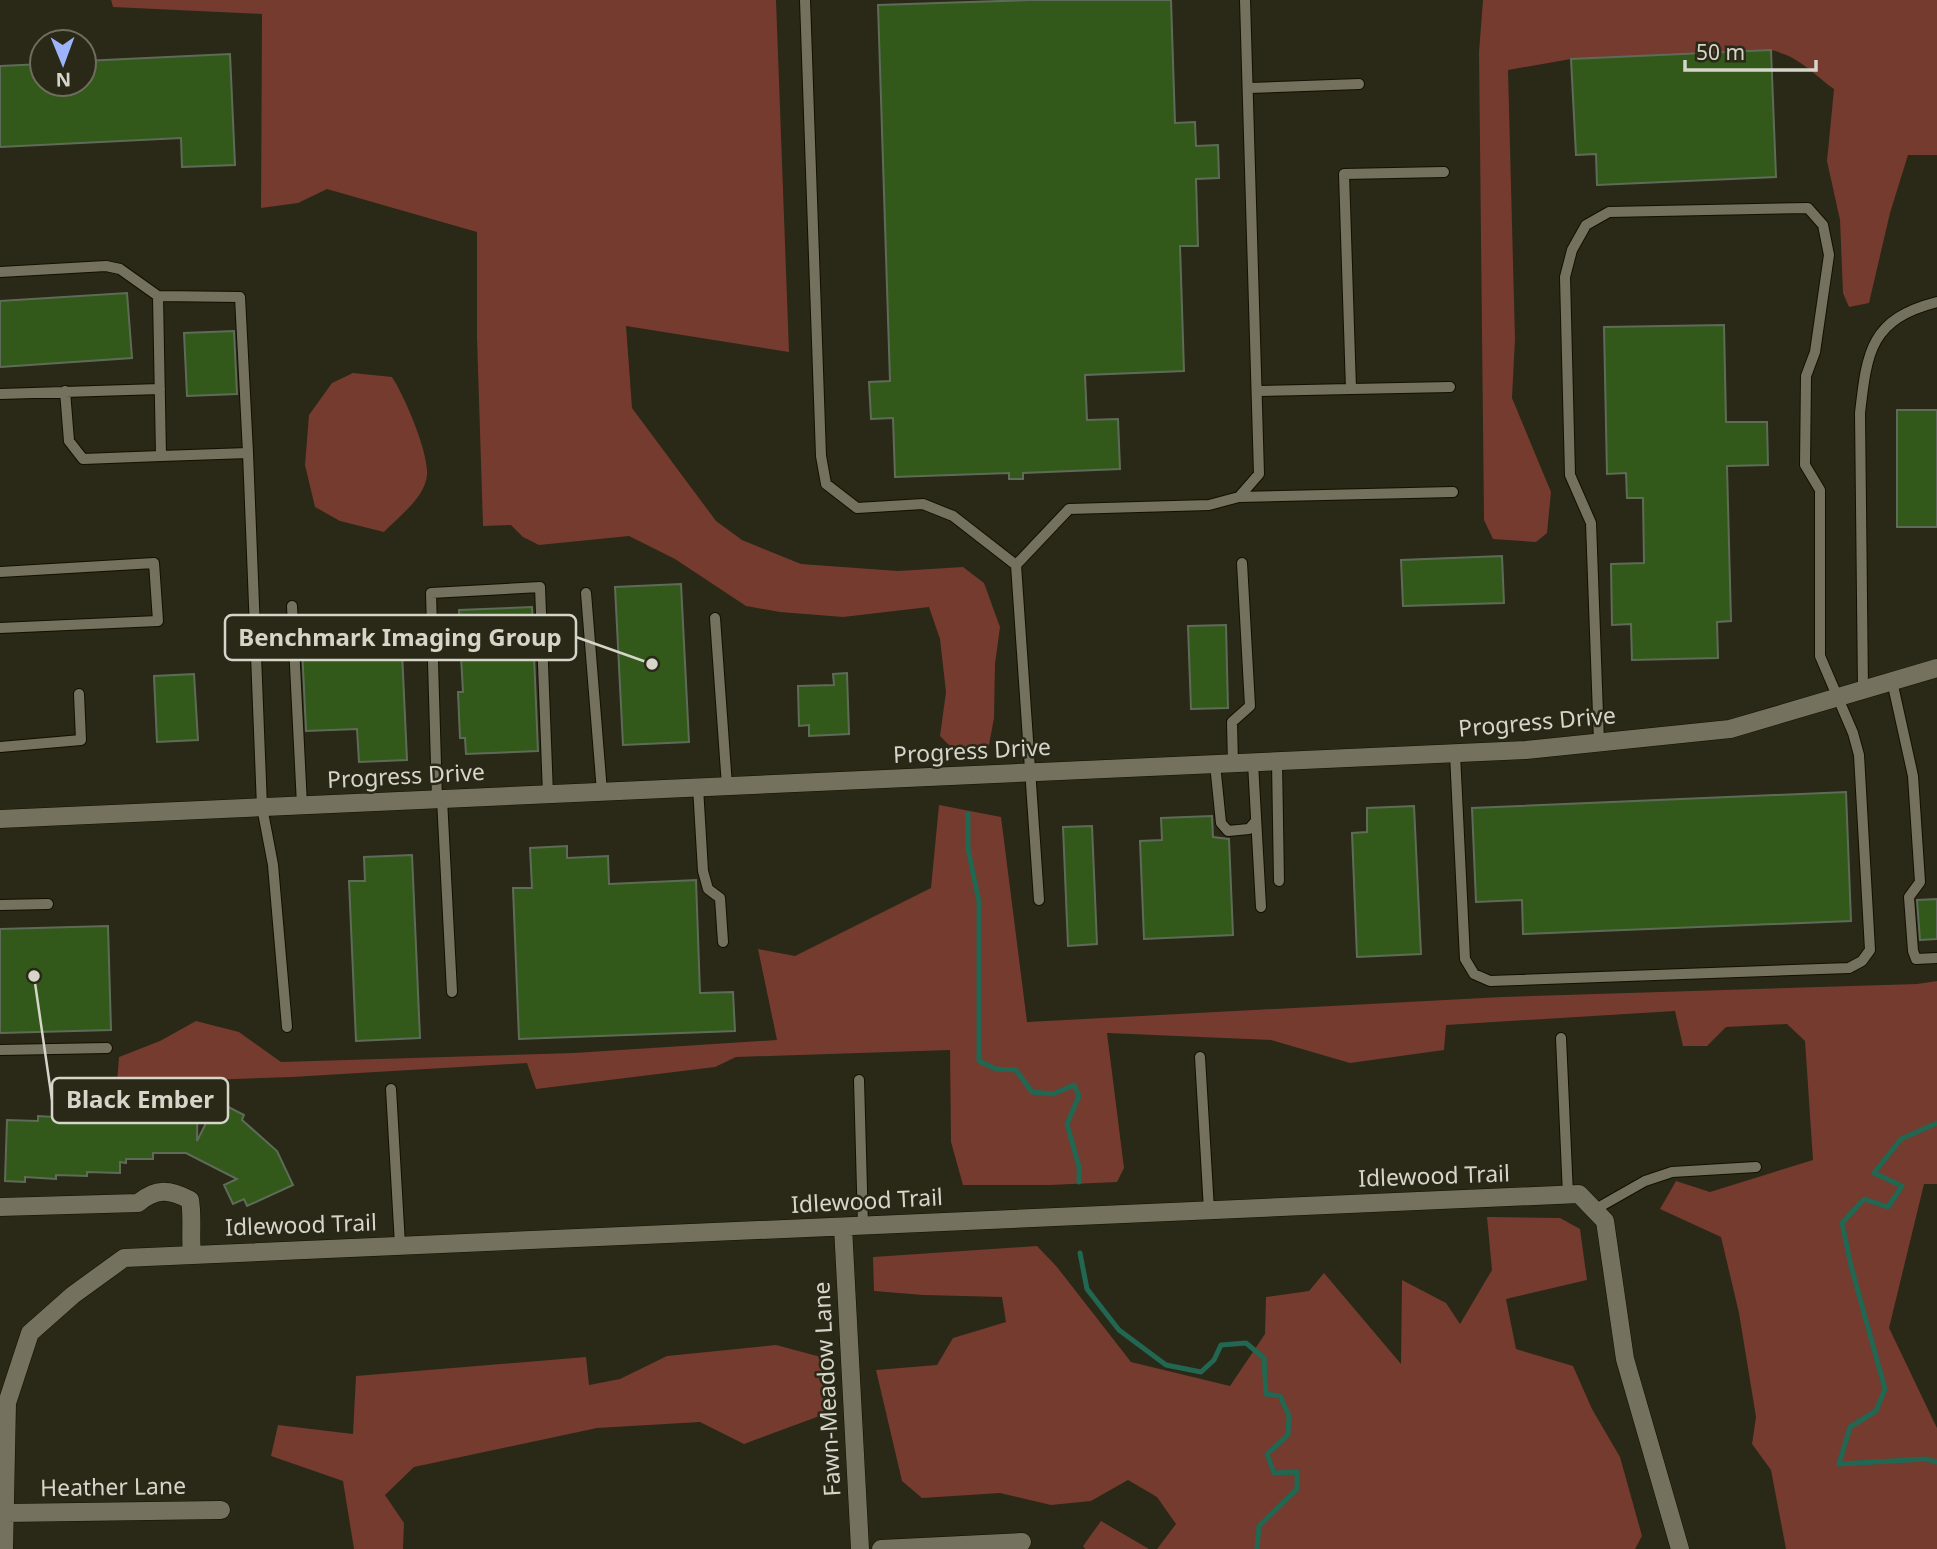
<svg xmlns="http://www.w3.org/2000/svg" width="1937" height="1549" font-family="'Noto Sans',sans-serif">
	<rect width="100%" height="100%" fill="#2a2816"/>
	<path fill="#743b2e" d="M111,0H776L789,352L626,326L632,408L716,521L742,540L801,564L898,571L963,567L984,583L1000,627L995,664L994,718L989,745L958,754L940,736L946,692L940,639L929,607L843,617L780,612L746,606L675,559L629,536L539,545L523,537L511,525L483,526L477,338V232L327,189L298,203L261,208L262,14L113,7Z
		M1483,0H1937V155H1908L1890,213L1869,303L1849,307L1843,293L1840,220L1827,161L1834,89C1813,74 1798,55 1770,50L1571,59L1508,70L1515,339L1512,398L1551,492L1547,533L1536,542L1493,539L1484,520L1479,52Z
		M353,373L392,377C404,395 429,453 427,475C425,498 398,517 384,532L340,521L315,507L305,465L309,415L332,383Z
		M939,805L1001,817L1027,1022L1502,997L1917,984L1937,981V1184H1924L1889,1328L1937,1428V1549H1786L1771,1470L1752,1444L1756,1417L1739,1313L1721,1237L1660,1209L1676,1181L1710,1192L1813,1160L1805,1041L1787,1024L1726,1027L1707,1046H1683L1675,1011L1446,1025L1444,1050L1350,1063L1271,1040L1107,1033L1124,1168L1117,1182L1050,1185H963L951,1142L950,1050L736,1057L715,1067L536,1089L527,1063L292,1077L117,1083L119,1057L160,1041L196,1021L239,1032L281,1062L574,1053L777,1040L758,949L795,956L931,888Z
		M1487,1217L1560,1218L1580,1229L1587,1280L1506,1299L1516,1349L1573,1366L1592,1409L1620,1457L1642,1536L1635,1549H1157L1176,1524L1157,1497L1128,1480L1091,1501L1051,1505L1000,1493L922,1498L902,1481L876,1370L937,1365L953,1338L1006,1322L1002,1297L923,1295L874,1291L873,1257L1037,1246L1057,1267L1131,1362L1230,1386L1265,1334L1266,1297L1309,1291L1324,1273L1401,1364L1402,1280L1446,1303L1460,1324L1492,1270Z
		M776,1345L821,1357L825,1414L744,1444L700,1422L597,1428L414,1467L385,1495L404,1523L403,1549H354L343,1481L271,1456L278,1425L353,1434L356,1376L586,1357L589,1385L620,1379L667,1356Z
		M1101,1521L1149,1549H1085L1083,1546Z"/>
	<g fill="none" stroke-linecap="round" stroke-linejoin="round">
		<path stroke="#226752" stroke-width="5" d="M968,814V849L979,902V1061L996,1069L1016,1070L1032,1092L1053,1094L1074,1085L1079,1096L1067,1124L1079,1167V1182
			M1937,1123L1901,1139L1874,1173L1902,1186L1888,1207L1864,1199L1842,1223L1851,1266L1885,1389L1876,1411L1850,1427L1839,1464L1926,1459L1937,1462
			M1080,1253L1087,1289L1119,1330L1166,1365L1201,1372L1214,1360L1221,1345L1246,1343L1264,1358L1266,1394L1280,1396L1289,1416L1288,1435L1267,1454L1274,1473L1297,1472V1489L1259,1526L1257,1549"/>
	</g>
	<path fill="#325919" stroke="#5f6b59" stroke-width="2" d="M1030,0H1171L1175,123L1195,122L1196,146L1218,145L1219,178L1196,179L1198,246H1180L1184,371L1085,375L1087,420L1118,419L1120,469L1023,473V479H1009V473L895,477L893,418L871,419L869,382L890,381L878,5Z
		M1771,50L1776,177L1597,185L1596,154L1576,155L1571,59Z
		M230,54L235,165L182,167L181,138L0,147V66L42,64V84H84V61Z
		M127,293L132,358L0,367V301Z
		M1724,325L1726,422H1767L1768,465L1727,466L1731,621L1717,622L1718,658L1632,660L1631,624L1612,625L1611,564L1644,563L1643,498H1627L1626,473L1607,474L1604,327Z
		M234,331L237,394L187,396L184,333Z
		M1897,410H1937V527H1897Z
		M1502,556L1504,603L1403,606L1401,560Z
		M681,584L689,742L623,745L615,587Z
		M532,607L538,751L466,754L465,738H460L458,692H463L461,657H456L455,629L460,628L459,610Z
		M1226,625L1228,708L1191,709L1188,626Z
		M354,645V654L402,652L407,760L359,762L357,729L306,731L302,647Z
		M847,673L849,734L809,736V725L799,726L798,686L834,685L833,674Z
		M194,674L198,740L157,742L154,676Z
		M1846,792L1851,921L1523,934L1522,900L1476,902L1472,808Z
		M1414,806L1421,954L1357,957L1352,833L1367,832V808Z
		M1212,816L1213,837L1229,839L1233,935L1144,939L1140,841L1162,840L1161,818Z
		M1092,826L1097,944L1068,946L1063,827Z
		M567,846V858L608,856L609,884L696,880L700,993L733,992L735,1031L519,1039L513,888H532L530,848Z
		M412,855L420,1038L356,1041L349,881H365L364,857Z
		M1937,899V939L1920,940L1917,900Z
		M108,926L111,1030L0,1033V929Z
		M167,1092H198L197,1141L217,1101L244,1115L242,1120L277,1151L293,1185L247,1206L244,1199L233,1204L224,1185L237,1179L186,1153H153V1159H126V1163L120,1162V1173L87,1172V1176L56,1175V1179L25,1177V1182L5,1181L7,1120L38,1121V1116L71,1118L72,1114L132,1115L133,1098L167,1099Z"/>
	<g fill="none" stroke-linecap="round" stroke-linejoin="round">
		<g stroke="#131002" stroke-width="12">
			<path id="service" d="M805,0L821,456L826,484L857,508L923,504L953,516L1016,565L1039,900
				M1249,88L1359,84
				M0,272L106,266L120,269L158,296L240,297L248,453L262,807L273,865L287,1027
				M158,296L161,456L248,453
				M1351,389L1450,387
				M65,391L69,441L83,459L161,456
				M1258,391L1351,389L1344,174L1444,172
				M0,394L160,389
				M1239,497L1453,492
				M1016,565L1069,509L1209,505L1239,497L1259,474L1245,0
				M0,572L154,563L158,621L0,628
				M586,593L602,792
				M292,606L302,805
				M715,618L727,786
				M1892,681L1913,776L1920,882L1909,897L1913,951L1916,959L1937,958
				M1863,690L1860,413C1867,352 1870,319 1937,302
				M0,747L81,740L79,694
				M1455,754L1465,959L1474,974L1490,981L1849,968L1862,961L1870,950L1859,755L1853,733L1820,656V490L1805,465L1806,376L1815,352L1829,255L1823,225L1808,208L1609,212L1586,225L1572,250L1565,277L1570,475L1591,523L1599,742
				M1277,762L1279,881
				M1253,763L1261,907
				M1215,764L1221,823L1228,831L1249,829L1256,821
				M1233,764L1232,722L1250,706L1242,563
				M698,787L703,871L708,889L720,898L723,942
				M437,799L431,593L540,587L548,794
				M442,799L452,992
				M0,905L48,904
				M1561,1038L1568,1195
				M0,1050L107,1048
				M1200,1057L1209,1210
				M859,1080L863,1226
				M391,1089L400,1245
				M1594,1210L1645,1181L1672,1172L1756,1167"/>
		</g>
		<g stroke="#131002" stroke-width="19">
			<path id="minor" d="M0,819L1526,750L1730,729L1937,668
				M0,1207L138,1203C156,1188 169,1189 190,1200C193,1218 190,1235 192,1254
				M843,1227L860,1549
				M6,1513L221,1510
				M4,1549L7,1403L30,1333L73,1295L124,1258L1579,1194L1605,1221L1625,1359L1680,1549
				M881,1549L1022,1542"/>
		</g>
		<use href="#service" stroke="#74725e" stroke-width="10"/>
		<use href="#minor" stroke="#74725e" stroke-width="18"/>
	</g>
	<g text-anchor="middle" stroke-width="5" stroke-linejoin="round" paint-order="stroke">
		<g font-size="23" fill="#d6d5ca" stroke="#2a2816">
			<text transform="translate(1537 722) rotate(-5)" y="8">Progress Drive</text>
			<text transform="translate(972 751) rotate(-3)" y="8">Progress Drive</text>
			<text transform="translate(406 776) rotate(-3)" y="8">Progress Drive</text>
			<text transform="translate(1434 1176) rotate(-2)" y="8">Idlewood Trail</text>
			<text transform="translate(867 1201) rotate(-3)" y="8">Idlewood Trail</text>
			<text transform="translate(301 1225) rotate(-2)" y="8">Idlewood Trail</text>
			<text transform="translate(827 1389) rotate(-93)" y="8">Fawn-Meadow Lane</text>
			<text transform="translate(113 1487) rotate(-1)" y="8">Heather Lane</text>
		</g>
	</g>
	<path fill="none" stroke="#d6d5ca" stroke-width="2.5" d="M652 664L576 637M34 976L52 1100"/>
	<g fill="#d6d5ca" stroke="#2a2816" stroke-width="2.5">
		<circle cx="652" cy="664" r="7"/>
		<circle cx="34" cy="976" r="7"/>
	</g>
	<g fill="#2a2816" stroke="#d6d5ca" stroke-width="2.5">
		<rect x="225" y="615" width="351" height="45" rx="7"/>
		<rect x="52" y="1078" width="176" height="45" rx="7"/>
	</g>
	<g font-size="24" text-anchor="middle" font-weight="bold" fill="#d6d5ca">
		<text x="400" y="646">Benchmark Imaging Group</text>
		<text x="140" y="1108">Black Ember</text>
	</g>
	<g transform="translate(63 63) rotate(179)"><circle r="33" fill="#2a2816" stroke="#6f6d5e" stroke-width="2"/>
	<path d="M0-5L12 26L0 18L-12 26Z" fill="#9db4fd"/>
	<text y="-10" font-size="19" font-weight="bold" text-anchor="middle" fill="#d6d5ca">N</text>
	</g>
	<path d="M1685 60v10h131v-10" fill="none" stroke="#d6d5ca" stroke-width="3.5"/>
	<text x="1696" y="60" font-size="21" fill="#d6d5ca" stroke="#2a2816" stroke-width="5" paint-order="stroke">50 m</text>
</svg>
